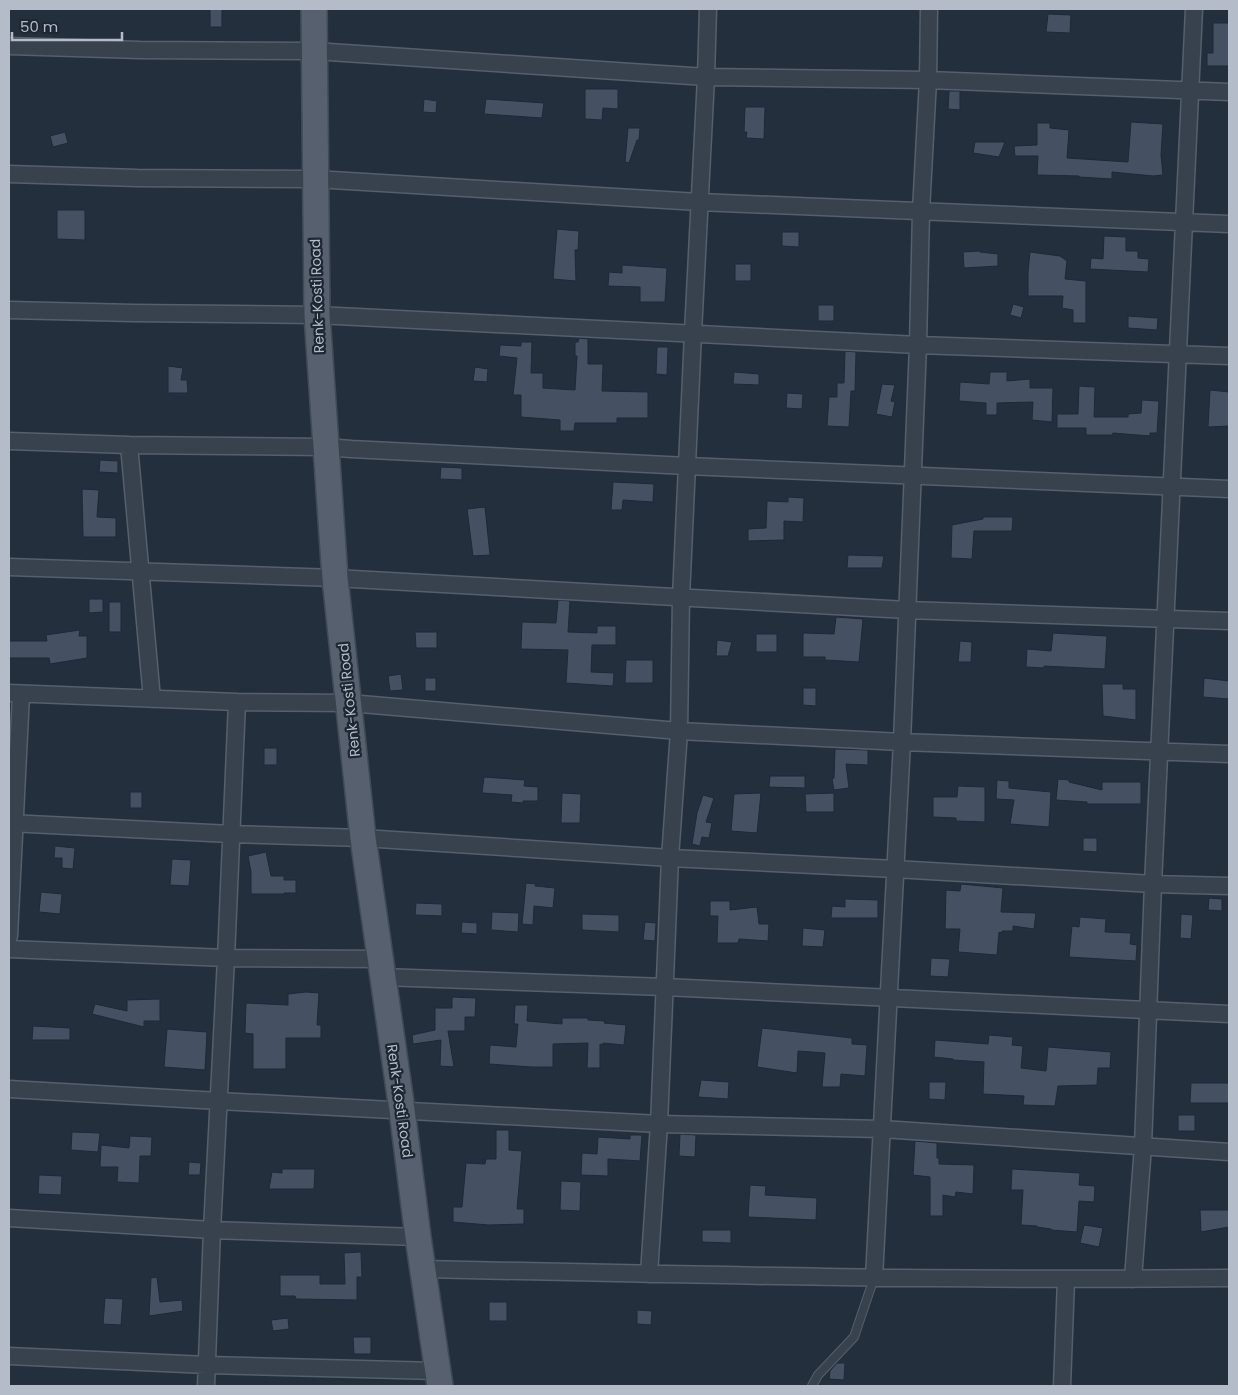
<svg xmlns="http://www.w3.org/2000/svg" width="1238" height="1395" font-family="Poppins,sans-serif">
	<rect width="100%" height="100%" fill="#242f3e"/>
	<path fill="#455162" stroke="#1f2835" d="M210,9H222V27H210Z
		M1048,14L1071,15L1070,33L1046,32Z
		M1213,23H1229V66H1207V53H1213Z
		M585,89H618V109L603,108L602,120L585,119Z
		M949,91H960V110L948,109Z
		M424,99L437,101L436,113L423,112Z
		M486,99L544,103L542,118L484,114Z
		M745,107H765L764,139L746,138L747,132H744Z
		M1131,122L1163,124L1161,155L1163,175L1153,176L1112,172V179L1079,177V176L1037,175L1038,156H1015L1014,146L1037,145V123H1050V128L1069,130L1067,158L1128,162Z
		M628,128H640L639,140H637L629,163L625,162Z
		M65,132L68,143L53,147L50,136Z
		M975,142H1005L999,157L973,153Z
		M57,210H85V240L57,239Z
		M557,229L579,231L578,250H575L576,281L553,279Z
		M782,232H799V247L782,246Z
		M1104,236L1126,237V251H1138V258L1149,259L1148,272L1090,269L1091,258L1103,259Z
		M980,251V252L998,254V266L964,268L963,252Z
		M1030,252L1060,256L1067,261L1065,279L1086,281V323H1073V310L1062,308L1063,296H1028V272Z
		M735,264H751V281H735Z
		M622,265L667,268L665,302H640V287L608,286L609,272L622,273Z
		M1013,304L1024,307L1021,318L1010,315Z
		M818,305H834V321H818Z
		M1128,316L1158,318L1157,330L1128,328Z
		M579,338L588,339V364H603L602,391L648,392V418H617V423H575L574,431H560V420L521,417V395H513L517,358L499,356L500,345L521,346V342H532L531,373H543V388L575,390L577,356H575V342H578Z
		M657,347H668L667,375L656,374Z
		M845,351L856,352L855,391H851L849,427L827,426L829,397H837V383H844Z
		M168,366L183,368L181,380H187L188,393H168Z
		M475,367L488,369L487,382L473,381Z
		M734,372L759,374V385L733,384Z
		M990,372H1007V381L1030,379V388H1053L1052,422L1032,420L1033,402L997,403V415H986V403L959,401L960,382L989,384Z
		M882,384L895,385L891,401L895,402L892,417L876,414Z
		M1079,386L1095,387L1094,417H1128V414L1141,413L1142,400L1159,401L1157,433H1150V436L1113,433L1112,435H1086V428H1057V414H1078Z
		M1210,390L1229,392V426L1208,427Z
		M787,393L803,394L802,409L786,408Z
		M100,460L118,461V473L99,472Z
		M441,467L462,468V480L440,479Z
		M613,482L654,484L653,502L623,500L622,510H611Z
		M82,489L99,490L97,517L116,518V537H83Z
		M788,497L804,498L803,522L784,521V540L748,541V529L766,528L767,501L788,502Z
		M485,507L490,555L473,556L467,509Z
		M983,517H1013L1012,531H974L972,559L951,558L952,525L983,519Z
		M848,555L884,556L882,568H847Z
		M89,599H103V612L89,613Z
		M558,600L570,601L568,632L597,633V626H616V645H592L591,672L614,673L613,686L566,683L568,650L521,649L522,622L556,623Z
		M109,602H121V632H109Z
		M836,617L863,619L859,662L825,660V657H803V633L834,634Z
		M80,630L79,636H87V658L50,664L49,658H9V641H47L46,635Z
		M415,632H437V648H416Z
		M1053,633L1107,636L1105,669L1044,666V668L1026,667L1027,649L1051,651Z
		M756,634H777V652H756Z
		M717,640L732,642L728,656H716Z
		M960,641L972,642L971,662H958Z
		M626,660H653V683H625Z
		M401,674L403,690L390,691L388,676Z
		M425,678H436V691H425Z
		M1204,678L1229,681V699L1203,697Z
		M1102,684H1123V689H1136V720L1103,716Z
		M803,688H816V706L803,705Z
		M264,748H277V765H264Z
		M835,749L868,750V765L846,764L849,788L834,790L832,779L834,778Z
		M770,776H805V788L769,787Z
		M484,777L525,780L524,786L538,787V801H523V803L511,802L512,795L482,793Z
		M1058,779L1069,780V782L1102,790V782H1141V804H1087V802L1056,800Z
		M997,780L1009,781V788L1051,792L1049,827L1010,824L1014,800L996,799Z
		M958,786L985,787V822L956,821V818L933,817V797H957Z
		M130,792H142V808H130Z
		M562,793L581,794L580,823H561Z
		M761,793L757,833L731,831L734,794Z
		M834,793V812H806L805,794Z
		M703,795L714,798L706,822L712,823L709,838L702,837L700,846L692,844L697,813Z
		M1083,838H1097V852L1083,851Z
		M55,846L75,848L73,869L62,868V858H54Z
		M266,852L271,876H284V880H296V893H284V894H251V872L248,856Z
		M172,859L191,860L189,886L170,885Z
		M526,883L536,884L535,886L555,888L553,908L534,906L533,925L522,924Z
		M961,884L1003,888L1001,912L1036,913L1034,929L1013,926V931H1002V933L999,932L997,955L958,952L960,929H945L946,890L960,891Z
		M41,892L62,894L60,914L39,912Z
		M1209,898L1222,899V911L1208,910Z
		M845,899L878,900V918H831L832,906L845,907Z
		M710,901H730V910L757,907L759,924H769L768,941L739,939L738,943H717L718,916H710Z
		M416,903L442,904V916L415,915Z
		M492,912L519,913L518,932L491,930Z
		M582,914L619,915V932L582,930Z
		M1181,914L1193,915L1191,939L1180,938Z
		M1080,917L1106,919L1105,932L1131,933L1130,944L1137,945L1136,961L1069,957L1072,926L1079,927Z
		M462,922L477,923V934L461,933Z
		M645,922L656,923L655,941L643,940Z
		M803,928L825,930L823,947L802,946Z
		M931,958L950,959L948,977L930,976Z
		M306,992L319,993L317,1025H321V1038H286V1069H253V1034L245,1033L246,1003L288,1005V994Z
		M452,997L476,998L475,1017H465V1031H448L454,1067L440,1066L441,1040L413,1044L412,1035L435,1030V1008H452Z
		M160,999V1021H144V1027L92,1014L95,1004L127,1011V1000Z
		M515,1005H528L527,1021L562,1024V1018H588V1020L605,1021L604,1023L626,1025L624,1045L603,1043V1045L600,1044V1068H587L588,1043L553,1044V1067H531L489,1064L490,1045L516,1047L518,1024H514Z
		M33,1026L70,1028V1040H32Z
		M762,1028L852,1038V1044L867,1045L865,1076L841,1074L840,1087H822L825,1053L798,1051L797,1073L757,1067Z
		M167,1029L207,1032L205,1070L164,1067Z
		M989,1035L1013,1037L1012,1045L1023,1046L1021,1068L1046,1071L1048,1047L1111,1052L1110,1068H1098L1097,1085L1058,1086L1055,1106L1023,1105L1024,1096L983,1094L984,1062L953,1060V1059L934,1057L935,1040L988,1044Z
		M701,1080L729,1082L728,1099L698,1097Z
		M929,1082H946L945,1100L929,1099Z
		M1191,1083H1229V1103H1190Z
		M1178,1115H1195V1131H1178Z
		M496,1130H509V1150L522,1151L517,1209H524V1224L489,1225L453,1222V1207H462L466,1163L485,1164L486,1159H496Z
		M72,1132L100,1133L98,1152L71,1150Z
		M680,1134L696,1135L695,1157L679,1156Z
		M630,1135H642L640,1161L608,1159V1176L581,1175L582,1153L597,1154L598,1137L630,1139Z
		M130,1136L152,1137L151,1156H140L139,1183L117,1182L118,1167H100L101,1145L129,1148Z
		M915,1141L937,1143V1158H939V1164L974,1165L973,1194L956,1192L955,1197L943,1195V1216H930V1177L913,1175Z
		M189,1162L201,1163L200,1175H188Z
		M282,1169H315L314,1189H269L272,1172L282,1173Z
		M1012,1169L1080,1173L1079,1185L1095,1186L1094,1202L1079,1201L1077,1232L1051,1230V1229L1037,1227V1226L1021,1225L1023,1190H1011Z
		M39,1175L62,1176L61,1195L38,1194Z
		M561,1181L581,1182L580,1211L560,1210Z
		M750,1185L766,1186L765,1195L817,1198L816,1220L748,1217Z
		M1200,1210H1229V1227L1201,1232Z
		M1084,1225L1103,1228L1099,1247L1080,1243Z
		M702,1230H731V1243L702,1242Z
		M361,1252L362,1277H357V1300L296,1299L295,1296H280V1275H320V1284H345L344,1253Z
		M157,1277L160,1302L182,1300L183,1311L149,1316L151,1278Z
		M105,1298L123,1299L121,1325L103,1324Z
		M489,1302H507V1321H489Z
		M637,1310L652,1311L651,1325L637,1324Z
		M288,1318L289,1329L273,1331L271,1320Z
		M353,1337H371V1354H354Z
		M837,1363H845L844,1380L829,1379L830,1371Z"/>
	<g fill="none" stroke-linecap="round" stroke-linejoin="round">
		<g stroke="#565f6c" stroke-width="10">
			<path id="lane" d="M812,1386L818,1375L854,1337L874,1278"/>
		</g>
		<g stroke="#565f6c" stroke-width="19">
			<path id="street" d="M9,46L140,50L314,51L706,77L928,80L1229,92
				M9,174L137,178L315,179L699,202L1229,224
				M9,310L133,313L317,315L918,345L1229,356
				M9,441L129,445L325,447L351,449L687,466L1229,489
				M129,445L152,699
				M9,567L335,578L907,610L1229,621
				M9,693L237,702
				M9,823L231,834L363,838L670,858L895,869L1153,884L1229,886
				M9,936L21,694
				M9,949L226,958L380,959
				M382,977L665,987L1229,1014
				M9,1089L219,1101L659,1124L882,1129L1229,1152
				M9,1218L212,1230L418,1237
				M424,1269C692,1275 961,1281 1229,1278
				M649,1274L659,1124L670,858L679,731L681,597L693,333L706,77L708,9
				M874,1278L902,742L918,345L921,211L928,80L929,9
				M1133,1279L1143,1146L1153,884L1194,9
				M9,1356L207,1365L437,1371
				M206,1386L212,1230L226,958L237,702L349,703L679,731L902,742L1229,754
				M1062,1386L1066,1279"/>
		</g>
		<g stroke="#414a57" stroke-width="28">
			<path id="primary" d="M314,9L317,315L335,578L363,838L402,1110L418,1237L440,1386"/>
		</g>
		<use href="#lane" stroke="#38414e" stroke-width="8"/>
		<use href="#street" stroke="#38414e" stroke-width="16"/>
		<use href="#primary" stroke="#56606e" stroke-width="25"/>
	</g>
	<g text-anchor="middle" stroke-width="4.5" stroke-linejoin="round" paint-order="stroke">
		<g font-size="14" fill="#b4bcc9" stroke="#1d2633">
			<text transform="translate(317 296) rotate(-92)" y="5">Renk-Kosti Road</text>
			<text transform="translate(349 700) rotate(-96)" y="5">Renk-Kosti Road</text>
			<text transform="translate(400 1101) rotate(82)" y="5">Renk-Kosti Road</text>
		</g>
	</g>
	<rect width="1238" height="1395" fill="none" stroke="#b4bcc9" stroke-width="20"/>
	<path d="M12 32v8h110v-8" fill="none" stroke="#b4bcc9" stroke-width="2.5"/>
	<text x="20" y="32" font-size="15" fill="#b4bcc9" stroke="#1d2633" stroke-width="4" paint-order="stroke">50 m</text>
</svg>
